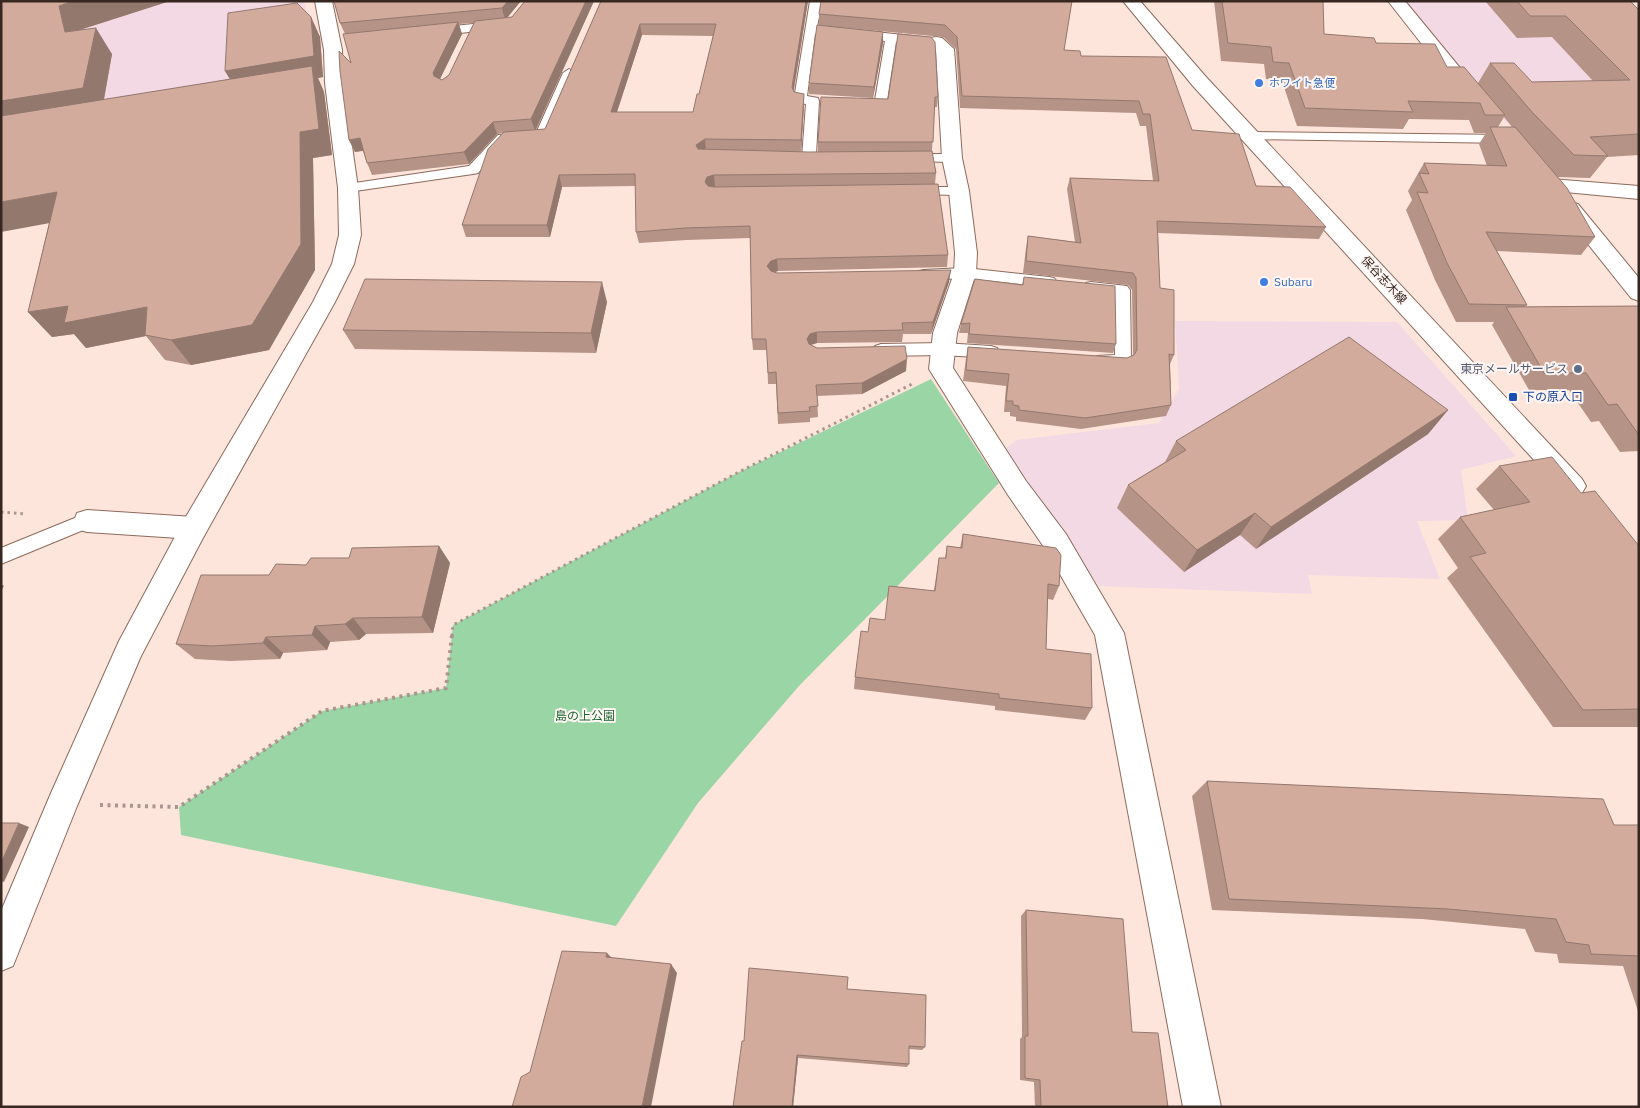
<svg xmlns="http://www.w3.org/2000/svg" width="1640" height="1108" font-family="'IBM Plex Sans','Noto Sans JP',sans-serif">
	<rect width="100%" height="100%" fill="#fee5dc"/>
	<path fill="#f2d9e4" d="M2,1H304L314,48L316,81L1,133Z
		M1406,1H1603L1614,121L1506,122L1421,26Z
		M1175,321L1397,322L1516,456L1461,470L1468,520L1417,521L1440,579L1308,575L1312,594L1099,586L1003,451L1016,440L1159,423L1179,389Z"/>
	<path fill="#9ad6a5" d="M931,379L999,483L799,686L698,803L616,926L181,835L179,807L322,711L446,688L453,625L737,473Z"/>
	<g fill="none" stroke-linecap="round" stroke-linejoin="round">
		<g stroke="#8d6a5c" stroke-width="2">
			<path id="service" d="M810,1H822L817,27L826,28L828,31L822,35L815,34L807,96L818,98L819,101L816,154L833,155L835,158L833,161C824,163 809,165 802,158L806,104L795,102L794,99Z
				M473,24L479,28L477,31L435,36L429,32L435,28Z
				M857,30L922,37L928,41L922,45L896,42L886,107H862L856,103L862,99L875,100L885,41L853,37L851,34Z
				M569,69L575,73L546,140L507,142L478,173L473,174L348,192L343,191L341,188L343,185L348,184L469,166L498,135L536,133L563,73Z
				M1251,132L1508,135L1515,139L1508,143L1246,139L1244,136Z
				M908,154H952L959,158L952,162L903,161L901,158L903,155Z
				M913,187H959L964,188L966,191L964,194L959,195L908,194L906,191L908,188Z
				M965,268L1049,277L1054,278L1057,282L1054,286L1049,287L965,278L924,280L919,279L916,275L919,271L924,270Z
				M1091,282L1127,286L1130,290L1131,361L1129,365C1119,368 1107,367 1097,364L1095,360L1097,356L1115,355L1114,295L1086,291L1083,287L1086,283Z
				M943,343L991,346L997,348L999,352L997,356L991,358L943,355L881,356L875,354L873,350L875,346L881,344Z
				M87,513L93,516L96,521L93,526L1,564V548Z"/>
		</g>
		<g stroke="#8d6a5c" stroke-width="2">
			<path id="minor" d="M1388,1H1405L1479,91L1481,95L1479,99L1472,101L1465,99Z
				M936,37L942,38L954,49L962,158L969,191L977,253L976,273L957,333L953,368L1026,481L1066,534L1124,633L1221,1107H1183L1095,635L1046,550L1008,495L929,369L933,333L954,273L955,253L949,191L942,158L936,51L927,42L930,38Z
				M1551,179L1639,186V199L1544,190L1541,185L1544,180Z
				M1571,202L1578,204L1639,278V301L1631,298L1564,214L1561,209L1564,204Z
				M87,510L194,517L204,520L208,528L204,536L194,539L87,532L77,529L74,521L77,513Z"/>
		</g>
		<g stroke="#8d6a5c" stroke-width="2">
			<path id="tertiary" d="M315,1H332L342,50L343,83L358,188L361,235L354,264L335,302L204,536L141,656L77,806L13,966L1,971V911L51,793L119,641L184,520L313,302L332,264L339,235L338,188L325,83L324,50Z"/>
		</g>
		<g stroke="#8d6a5c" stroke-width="2">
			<path id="primary" d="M1123,1H1140L1207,78L1582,479L1586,486L1582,493L1573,496L1564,493L1193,86Z"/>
		</g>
		<path stroke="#ab968f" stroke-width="3" stroke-dasharray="2.5 4" stroke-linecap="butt" d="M1,512L25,514
			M452,636L453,625L737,473L914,383"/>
		<path stroke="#ab968f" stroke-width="4" stroke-dasharray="3 4.5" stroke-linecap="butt" d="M100,805L179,807L322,711L446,688L452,635"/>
		<use href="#service" fill="#fff" fill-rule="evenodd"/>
		<use href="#minor" fill="#fff" fill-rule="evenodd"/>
		<use href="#tertiary" fill="#fff" fill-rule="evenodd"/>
		<use href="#primary" fill="#fff" fill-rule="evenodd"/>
	</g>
	<path fill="#b59387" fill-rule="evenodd" d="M1,1H170L80,30L112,54L104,100L230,79L225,71L311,17L320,37L323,77L318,78L324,92L332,155L313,158L315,270L269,350L191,365L165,360L146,336L86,348L74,334L52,337L28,312L49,223Z
		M334,1H521L507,18L512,17L525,1H594L536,130L545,129L601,1H808L794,90V92L804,94V106L801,152H818V142L888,99L938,97L937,107H934L932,151L936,173L935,184L948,255L947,267L778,271L774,272L777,273L949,282L931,334H903L902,342L817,343L811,345L817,348L906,371L862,394L817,396L818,417L810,418V422L778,424L776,384H768L767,350H753L752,339L750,238L687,240L639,243L636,232V186L562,187L550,237H466L462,225L503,133L497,134L469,164L372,175L367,163L363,151L355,152L349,140L351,63L345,34L340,23ZM474,23L449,75L442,80L440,79L462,34L459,24ZM642,35L713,36L699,94L693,112H617Z
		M1072,1L1064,50L1081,56L1192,130L1256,186L1326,227L1319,239L1158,233L1160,288L1174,355L1170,364L1171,405L1166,416L1081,429L1016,421V417L1010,416V412H1004L1006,386L963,381L966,358L968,347L1127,358L1133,356L1132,290L1128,285L1023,273L1026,248L1028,236L1075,242L1067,189L1070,178L1153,181L1146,126H1140L1136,113L960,108L956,49L943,37L837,27L883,32V43L873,98L809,94V83L819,25V14Z
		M1214,1H1323L1324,34L1376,43L1447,67L1478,83L1490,63L1532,82L1593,81L1552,37L1517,38L1485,1H1630L1639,10V155L1607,157L1590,178L1558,177L1595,237L1581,255L1497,251L1527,305L1525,307L1639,306V451L1620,452L1599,421L1591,422L1569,390H1529L1492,325L1494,322H1456L1435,280L1406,210L1412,200L1408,191L1424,163L1487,166L1479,144L1486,133H1474L1469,120L1409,119L1403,129L1297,126L1282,81L1266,79L1264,64L1221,61ZM1504,117L1512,127H1498Z
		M1024,277L1116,344L1113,353L967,343L968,333H959L961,324L1022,285Z
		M607,302L596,353L355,349L343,330Z
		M1448,410L1428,434L1256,549L1240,535L1184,572L1117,508L1128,485L1165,462L1176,441Z
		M1499,466L1581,493L1639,546V727H1553L1447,578L1458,568L1438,539L1460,517L1494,510L1476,489Z
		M963,534L1059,586L1053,600L1048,599L1046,649L1092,708L1085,720L995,710V706L854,689L855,677L868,632L885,620L934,590L939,558H945L947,546L960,548Z
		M439,546L450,563L433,633L366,634L359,640L330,642L327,650L283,653L280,659L230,661L195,659L176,644L269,575L306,565L349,558Z
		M1207,781L1614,825H1639V1014L1623,966L1559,963L1557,954L1535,952L1525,929L1422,919L1212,910L1192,796Z
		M1026,910L1132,1032L1168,1107H1035L1034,1082L1020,1080V1039L1022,1037L1021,916Z
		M847,989L925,1047L922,1050L909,1049V1064L907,1067L798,1058L793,1107H733L744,1041Z"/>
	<path fill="#93786e" d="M73,1H170L76,31L65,32L59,6Z
		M508,1H521L505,20L502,8Z
		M586,1H594L535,131L531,119Z
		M806,1H808L792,99V87Z
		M311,17L320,37L323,77L318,78L324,92L332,155L313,158L315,270L269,350L191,365L171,340L237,91L225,71Z
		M458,22L462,34L437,85L433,73Z
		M640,24L642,35L613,124L611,112Z
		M96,28L112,54L101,114L1,130V101Z
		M883,32V43L873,98L874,87Z
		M804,94V106L801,152V140Z
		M493,122L497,134L469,164L464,152Z
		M360,138L365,150L355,152L349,140Z
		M705,139L706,151L697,157L696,145Z
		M559,175L562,187L550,237L547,225Z
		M714,175L715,187L708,189L705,182L707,177Z
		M57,192L77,218L1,232V202Z
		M777,259L778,271L772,273L767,266L771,261Z
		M951,270L949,282L931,334L933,322Z
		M602,282L607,302L596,353L591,333Z
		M68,306L147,307L145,335L146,336L86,348L74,334L52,337L28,312Z
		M817,332V343L810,345L807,350V339L810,334Z
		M907,359L906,371L862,394V383Z
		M1448,410L1428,434L1256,549L1271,527Z
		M1255,513L1240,535L1184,572L1197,550Z
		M439,546L450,563L433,633L422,617Z
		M1,584L4,586L1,591Z
		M353,618L366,634L359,640L345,624Z
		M315,626L330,642L327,650L312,635Z
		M266,637L283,653L280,659L263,643Z
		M19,823L29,827L4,882L1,881V863Z
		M607,953L616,962L606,957Z
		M671,964L677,973L651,1107H642Z
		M797,1055L798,1058L793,1107H792Z"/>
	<path fill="#d2ab9d" stroke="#93786e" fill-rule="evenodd" d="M1,1H73L59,6L65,32L96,28L83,88L1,101Z
		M334,1H508L502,8L340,23Z
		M525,1H586L531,119L493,122L464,152L367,163L360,138L349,140L340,71L339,51L351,63L343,34L458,22L433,73L434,76L442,80L449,75L475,21L512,17Z
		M601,1H806L792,87L794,92L804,94L801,140L705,139L696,145L698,149L809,152L932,151L936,173L714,175L707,177L705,182L708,186L714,187L938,184L948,255L777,259L771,261L767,266L771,271L777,273L951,270L933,322L902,323L903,330L817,332L810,334L807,339L809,344L817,348L905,346L907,359L862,383L816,385L818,406L809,407L810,411L778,413L776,372L768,373L766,339H752L750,226L685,228L636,232L635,174L559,175L547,225H462L488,149L504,132L545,129ZM640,24H716L699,94H697L693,112H611Z
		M821,1H1072L1064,50L1080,51L1081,56L1166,57L1192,130L1239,134L1256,186L1290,187L1326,227L1157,221L1160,288L1174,290V355L1169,354L1171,405L1085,418L1019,410V406L1013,405V401H1006L1009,374L966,370L968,347L1127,358L1134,355L1137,350L1136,278L1133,273L1026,261L1028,236L1081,243L1070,178L1159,181L1150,114H1143L1139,101L962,96L957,37L945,25L819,14Z
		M1222,1H1323L1324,34L1374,38L1376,43L1435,44L1447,67H1464L1505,115H1485L1480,103L1408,101L1413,112L1305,108L1289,63L1273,62L1271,47L1228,43Z
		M1517,1H1630L1639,10V134L1590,137L1608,156L1574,155L1532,112L1490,63H1514L1532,82L1630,80L1566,16H1530Z
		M297,3L311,17L314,56L225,71L228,13Z
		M817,25L883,32L874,87L809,83Z
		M898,34L931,37L935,42L938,97H935L933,142H818L821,97L888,99Z
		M312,66L319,129L300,132L301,244L252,325L171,340L145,335L147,307L64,323L68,306L28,312L57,192L1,202V116Z
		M1490,127H1515L1567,188L1595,237L1486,232L1527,305L1469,304L1447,263L1417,192L1428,193L1419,173L1429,174L1424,163L1507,166Z
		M1024,277L1115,286L1116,344L969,334L970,323L961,324L975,279L1023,285Z
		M365,279L602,282L591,333L343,330Z
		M1639,306V435L1617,404L1608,405L1586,373H1544L1506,307Z
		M1349,337L1448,410L1271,527L1255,513L1197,550L1128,485L1186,450L1176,441Z
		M1552,457L1581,493L1595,491L1639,546V709L1583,710L1470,557L1486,553L1460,517L1530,502L1499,466Z
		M963,534L1056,548L1061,555L1059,586L1048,584L1046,649L1091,654L1092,708L999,698V694L855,677L861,631L868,632L870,618L885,620L889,586L935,591L939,558H946L947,546L962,548Z
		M439,546L422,617L353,618L345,624L315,626L312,635L266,637L263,643L212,646L176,644L201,575H269L276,564L306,565L311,558H349L352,548Z
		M1207,781L1603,799L1614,825H1639V956L1591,954L1589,945L1566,942L1556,919L1448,909L1229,899Z
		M1,823H19L1,863Z
		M1026,910L1123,919L1132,1032L1158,1033L1168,1107H1041L1040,1080L1025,1078V1036H1028Z
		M562,951L607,953L606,957L671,964L642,1107H512L521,1077L530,1072Z
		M749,968L848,977L847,989L926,995L925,1047L909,1046V1064L797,1055L792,1107H733L742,1041H744Z"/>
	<g fill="#3f7fe0" stroke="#fff6f3" stroke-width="2">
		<circle cx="1259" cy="83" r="5"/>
		<circle cx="1264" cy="282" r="5"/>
	</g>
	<circle fill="#5c6f8a" stroke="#fff6f3" stroke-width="2" cx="1578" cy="369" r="5"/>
	<rect fill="#1a4fb4" stroke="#fff6f3" stroke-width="2" x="1508" y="392" width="10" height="10" rx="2.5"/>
	<g text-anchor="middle" stroke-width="4" stroke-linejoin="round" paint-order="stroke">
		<g font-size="11" fill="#366cbe" stroke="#fff6f3" text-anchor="start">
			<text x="1269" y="87">ホワイト急便</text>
		</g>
		<g font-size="12" fill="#362721" stroke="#fff6f3">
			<text transform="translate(1384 280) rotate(47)" y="4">保谷志木線</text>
		</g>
		<g font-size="12" fill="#366cbe" stroke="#fff6f3" text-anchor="start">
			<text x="1274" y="286">Subaru</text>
		</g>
		<g font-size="12" fill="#4e5e75" stroke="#fff6f3" text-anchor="end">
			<text x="1568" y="373">東京メールサービス</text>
		</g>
		<g font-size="12" fill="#164399" stroke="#fff6f3" text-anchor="start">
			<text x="1523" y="401">下の原入口</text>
		</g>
		<g font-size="12" fill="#1e6734" stroke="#fff6f3">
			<text x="585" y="720">島の上公園</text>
		</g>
	</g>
	<rect width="1640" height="1108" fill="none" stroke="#362721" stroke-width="5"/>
</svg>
